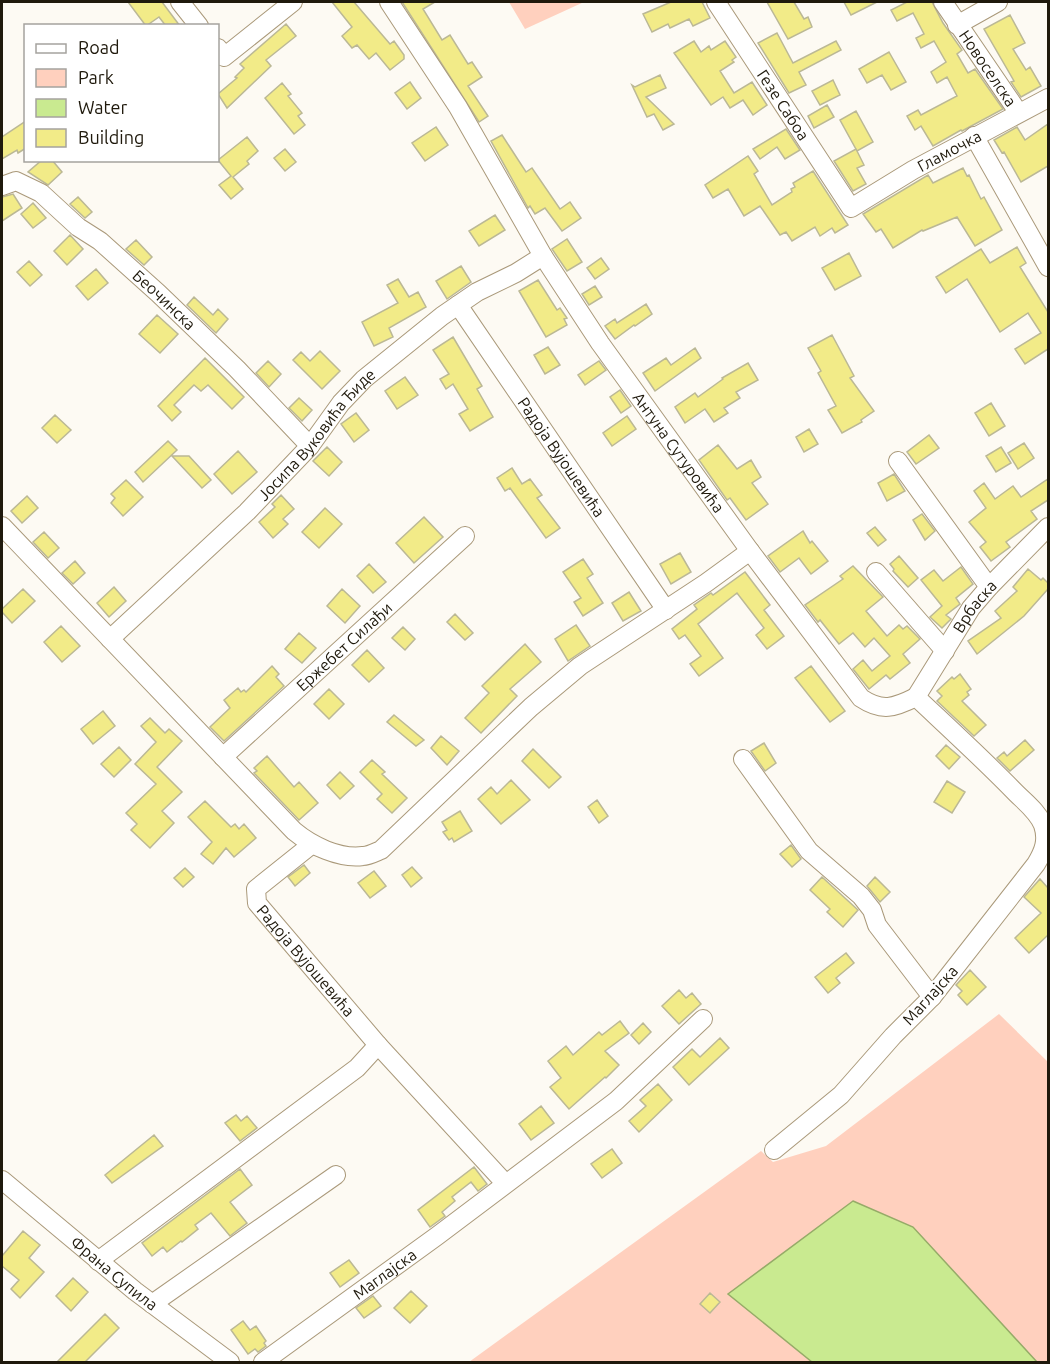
<svg xmlns="http://www.w3.org/2000/svg" width="1050" height="1364" font-family="Ubuntu,sans-serif">
	<rect width="100%" height="100%" fill="#fdfaf3"/>
	<path fill="#ffd0be" d="M509,2H584L525,29Z
		M999,1014L1048,1062V1362H469L761,1151L773,1162L826,1146Z"/>
	<path fill="#c9ea90" stroke="#96ab68" stroke-width="1.5" d="M853,1201L913,1227L1037,1362H812L728,1294Z"/>
	<path fill="#f2eb88" stroke="#bbb895" stroke-width="1.5" d="M128,2H162L180,26H166L159,17L146,26Z
		M332,2H354L390,44L394,41L404,55V59L390,70L376,53L369,59L357,45L352,48L342,36L352,27Z
		M402,2H435L423,9L442,40L450,35L468,64L472,62L482,77L468,86L488,116L479,122Z
		M671,2H702L710,18L693,26L689,19L670,28L668,24L652,32L643,14Z
		M767,2H794L804,19L808,17L812,27L788,39Z
		M844,2H877L851,15Z
		M907,2H932L943,23L962,50L957,54L968,73L975,69L1003,109L962,131L961,130L933,146L921,126L915,130L907,116L918,110L921,115L957,96L947,77L937,83L931,72L946,62L934,41L921,48L916,38L924,34L913,13L897,21L891,10Z
		M1010,15L1025,43L1013,49L1026,70L1030,67L1041,86L1021,97L1011,82L1014,81L984,29Z
		M286,24L296,36L266,60L271,66L227,108L218,94L237,78L235,77L244,68L240,64Z
		M777,33L793,63L836,41L841,50L799,72L806,85L789,93L758,43Z
		M694,41L701,52L709,46L711,50L725,41L736,57L732,60L734,62L720,71L734,93L752,82L767,105L753,115L743,100L730,108L723,97L711,105L674,53Z
		M889,52L906,82L891,90L882,75L867,83L859,69Z
		M660,75L666,88L646,97L674,124L663,130L654,114L647,117L632,85L635,87Z
		M833,80L840,95L820,105L812,91Z
		M410,82L421,98L407,109L395,93Z
		M282,83L291,94L288,96L302,113L298,116L305,125L294,134L265,98Z
		M827,105L834,117L814,128L808,116Z
		M856,111L873,142L857,151L840,120Z
		M26,121V148L18,153L17,150L2,159V137Z
		M1048,124V166L1021,182L1004,152L1002,153L994,140L1017,127L1025,140Z
		M436,127L448,145L425,161L412,143Z
		M786,129L800,150L785,159L777,147L760,159L753,149Z
		M502,135L526,172L532,168L560,209L570,202L581,218L562,231L545,208L535,214L530,206L528,208L491,141Z
		M247,137L258,151L247,161L249,164L233,177L243,189L231,199L219,185L231,176L218,160Z
		M285,149L296,162L285,171L274,158Z
		M856,149L864,165L857,168L866,184L853,191L834,161Z
		M748,156L758,171L754,174L772,205L792,192L791,189L795,187L793,183L813,171L848,225L835,233L832,228L820,236L815,227L792,241L786,232L780,235L760,206L744,216L728,189L713,198L705,185Z
		M42,160H52L62,172L48,185L28,172Z
		M963,168L967,176L969,175L981,199L984,197L1002,230L975,246L957,217L923,231L922,230L893,248L881,229L876,232L863,214L928,175L933,183Z
		M13,194L22,208L2,221V197Z
		M78,197L92,212L85,218L70,204Z
		M33,203L46,218L33,228L21,214Z
		M495,215L505,230L479,246L469,231Z
		M70,235L83,249L67,265L54,251Z
		M567,239L582,262L567,271L552,249Z
		M136,240L152,257L144,265L126,249Z
		M1017,247L1026,263L1020,267L1048,312V349L1025,364L1015,349L1041,333L1028,313L1000,332L967,279L946,293L936,277L981,249L990,263Z
		M849,253L861,276L835,290L822,268Z
		M601,258L609,269L595,279L587,268Z
		M29,261L42,275L30,286L17,272Z
		M461,266L471,282L447,299L436,281Z
		M96,269L108,283L88,300L76,286Z
		M398,279L409,297L418,292L426,307L389,328L393,337L374,346L362,322L398,303L387,285Z
		M538,280L557,310L560,308L567,318L564,319L567,325L546,337L519,291Z
		M595,286L602,297L589,305L582,294Z
		M194,297L213,315L218,309L228,319L216,333L187,305Z
		M646,304L652,314L635,326L634,325L615,339L605,326L615,319L617,323Z
		M157,315L178,334L160,353L139,334Z
		M832,335L854,376L850,378L874,411L861,420L862,422L842,433L828,410L836,406L818,373L821,371L808,348Z
		M453,337L482,386L477,389L493,417L470,431L459,414L468,409L453,384L446,389L440,379L449,374L433,350Z
		M548,347L560,365L545,374L534,355Z
		M695,348L701,358L655,391L643,373L666,358L671,365Z
		M320,351L340,371L322,389L293,360L301,352L310,361Z
		M205,358L244,397L232,409L208,385L201,391L194,385L174,405L181,412L172,421L158,406Z
		M268,361L281,374L269,387L256,373Z
		M599,361L606,370L585,385L578,375Z
		M748,363L758,380L736,392L740,398L724,408L728,413L714,422L705,409L685,423L675,407L695,393L698,397L723,379L722,378Z
		M405,377L418,395L397,409L385,391Z
		M620,390L631,406L621,413L610,397Z
		M299,398L312,410L302,421L289,408Z
		M991,403L1005,426L989,436L975,413Z
		M356,413L369,430L354,442L341,424Z
		M55,415L71,430L57,443L42,428Z
		M627,416L636,429L612,446L603,433Z
		M809,429L818,444L804,452L796,437Z
		M929,435L939,448L916,464L907,452Z
		M168,441L177,450L143,482L135,472Z
		M1024,443L1034,458L1018,469L1008,453Z
		M718,445L737,469L751,460L761,477L752,483L768,504L746,520L730,498L727,500L699,460Z
		M327,447L342,462L329,476L313,461Z
		M1001,447L1011,463L996,472L986,456Z
		M238,451L257,472L232,494L214,474Z
		M172,456H189L211,480L202,488Z
		M512,468L522,484L530,479L542,495L537,498L560,528L546,538L510,488L505,491L497,478Z
		M894,474L905,491L887,501L878,483Z
		M1048,479V500L1031,511L1037,519L1006,542L1010,547L991,561L980,547L986,542L969,522L986,508L974,491L984,483L995,499L1013,486L1021,497Z
		M126,480L143,497L123,516L111,503L115,498L111,494Z
		M281,495L294,509L283,519L288,524L273,538L259,522L275,507L272,504Z
		M27,496L38,508L22,523L11,511Z
		M325,508L342,524L319,548L302,532Z
		M922,514L935,531L925,540L913,520Z
		M424,517L443,537L414,563L396,543Z
		M875,527L886,540L878,546L867,533Z
		M803,531L810,543L812,541L828,561L811,574L799,558L780,572L768,556Z
		M44,532L59,548L48,558L33,542Z
		M680,553L691,572L671,584L660,564Z
		M899,556L918,578L908,587L893,571L894,569L890,564Z
		M583,559L593,574L587,578L603,603L583,616L574,602L581,598L563,572Z
		M75,561L85,573L73,584L62,573Z
		M369,564L386,582L373,593L357,576Z
		M853,566L883,597L866,611L887,636L899,625L903,629L907,626L920,639L903,654L910,663L890,679L886,675L869,689L853,669L863,660L872,671L890,656L874,638L865,647L853,633L839,644L820,620L818,622L805,605L843,579L840,576Z
		M961,567L973,584L956,598L960,604L946,615L951,619L942,628L930,617L942,606L921,580L934,570L943,581Z
		M1028,569L1041,580L1043,578L1048,583V589L1024,616L977,654L968,641L1001,618L995,611L1017,591L1013,587Z
		M745,572L770,605L764,610L784,636L767,649L756,635L764,628L737,593L698,624L723,658L699,676L690,664L701,656L685,635L679,639L672,629L697,609L694,605L711,593L713,595Z
		M114,587L126,601L109,617L97,603Z
		M23,589L35,601L12,623L2,612V609Z
		M342,589L360,606L345,623L327,606Z
		M629,592L641,611L623,621L612,603Z
		M455,614L473,633L465,640L447,622Z
		M576,625L590,646L568,661L555,639Z
		M61,626L80,646L62,662L44,642Z
		M403,627L415,639L405,650L392,638Z
		M299,633L316,648L302,663L285,649Z
		M525,644L541,662L510,689L517,696L481,733L465,718L489,693L482,686Z
		M367,650L384,668L369,682L352,665Z
		M272,666L279,674L276,677L284,686L224,741L210,727L230,708L224,700L238,688L241,692L244,690L246,692Z
		M811,666L845,711L830,722L795,678Z
		M960,674L971,689L967,692L969,695L962,701L986,725L974,736L937,701L942,696L937,691L952,677L954,679Z
		M329,689L344,704L329,719L314,704Z
		M103,711L115,726L93,744L81,729Z
		M394,715L424,740L416,746L387,722Z
		M150,718L165,733L169,729L182,741L157,767L182,792L162,811L174,823L150,848L131,830L137,824L126,813L156,784L135,764L156,742L141,726Z
		M441,736L459,751L447,765L431,748Z
		M1025,740L1034,750L1010,771L997,758L1004,752L1007,756Z
		M764,743L776,763L765,771L751,751Z
		M946,745L960,757L949,769L936,756Z
		M119,747L131,760L114,777L101,764Z
		M533,749L561,777L549,788L522,761Z
		M267,756L294,787L299,782L318,803L299,820L254,773L257,771L254,768Z
		M372,760L385,772L382,774L407,798L392,813L377,799L382,794L360,772Z
		M340,772L354,786L340,799L327,785Z
		M511,780L530,800L501,824L478,799L491,787L497,794Z
		M947,781L965,792L952,813L934,802Z
		M597,800L608,816L599,823L588,807Z
		M205,801L231,827L235,824L239,829L244,824L256,838L234,857L226,848L213,864L201,854L212,842L188,817Z
		M460,811L472,831L454,842L452,838L449,840L443,832L447,830L442,822Z
		M791,845L801,859L792,867L780,854Z
		M304,865L310,873L295,886L288,877Z
		M412,867L422,878L411,887L402,875Z
		M185,868L194,877L183,887L174,878Z
		M374,871L386,886L370,898L358,883Z
		M822,877L858,910L843,927L827,912L830,909L810,890Z
		M875,877L890,892L880,902L867,886Z
		M1040,879L1048,888V935L1029,953L1015,938L1041,913L1024,897Z
		M846,953L854,963L836,978L840,983L828,993L815,977Z
		M970,970L986,987L967,1005L958,995L962,991L956,985Z
		M679,990L686,998L692,993L701,1004L679,1024L662,1006Z
		M620,1021L629,1033L605,1051L619,1065L606,1078L605,1077L569,1109L550,1087L561,1078L548,1061L566,1046L573,1055L599,1032L602,1035Z
		M643,1023L651,1032L639,1044L631,1035Z
		M720,1038L729,1048L689,1085L673,1067L692,1049L700,1057Z
		M658,1084L672,1100L639,1132L629,1121L646,1106L640,1100Z
		M541,1106L554,1123L531,1140L519,1124Z
		M236,1115L241,1121L247,1116L257,1128L240,1141L225,1123Z
		M154,1135L163,1146L112,1183L105,1175Z
		M612,1149L622,1163L602,1178L591,1164Z
		M474,1167L487,1184L478,1191L471,1182L452,1197L455,1201L442,1212L445,1216L430,1227L418,1210Z
		M240,1169L252,1185L230,1202L247,1223L230,1236L211,1213L195,1225L198,1229L182,1242L181,1241L167,1252L163,1247L152,1256L142,1243Z
		M23,1231L40,1245L29,1258L44,1272L20,1298L11,1289L19,1280L2,1266V1256Z
		M349,1260L359,1273L340,1287L330,1273Z
		M73,1278L88,1292L71,1311L56,1296Z
		M411,1291L427,1306L410,1323L394,1308Z
		M710,1293L720,1302L710,1313L700,1304Z
		M373,1296L381,1306L364,1318L356,1308Z
		M105,1314L119,1328L85,1362H57Z
		M243,1321L250,1330L256,1326L266,1341L264,1343L266,1346L258,1352L255,1349L248,1354L231,1330Z"/>
	<g fill="none" stroke-linecap="round" stroke-linejoin="round">
		<g stroke="#aa997a" stroke-width="20">
			<g id="minor">
				<path d="M180,2L199,26"/>
				<path id="s1" d="M389,2L458,107L543,256L600,343L750,551L861,698C882,712 894,708 916,697C950,729 984,760 1016,793C1026,803 1038,812 1043,825C1048,840 1044,851 1036,864L932,997L893,1036L841,1095L774,1150"/>
				<path id="s2" d="M716,2L851,208L913,170L1048,98"/>
				<path id="s3" d="M943,2L1018,112"/>
				<path d="M957,25L998,2"/>
				<path d="M218,48L224,57L293,2"/>
				<path d="M974,136L1048,267"/>
				<path id="s4" d="M2,186L16,181L41,193L78,227L100,241L158,293L237,369L310,446"/>
				<path id="s5" d="M458,305L666,610"/>
				<path d="M898,461L989,587"/>
				<path d="M2,526L294,831C312,846 339,859 363,856C369,856 376,852 381,850L531,707L580,666L706,583L750,551"/>
				<path d="M876,572L945,651"/>
				<path id="s6" d="M110,639L247,512L310,446L341,403L364,379L442,316L477,292L516,273L543,256"/>
				<path id="s7" d="M916,697L971,608L989,587L1048,527"/>
				<path id="s8" d="M223,757L465,536"/>
				<path d="M743,759L809,851L861,896L872,910L877,925L932,997"/>
				<path id="s9" d="M311,845L256,889L257,903L378,1045L505,1183"/>
				<path id="s10" d="M2,1180L135,1291L230,1362"/>
				<path d="M98,1261L357,1068L378,1045"/>
				<path d="M152,1304L336,1175"/>
				<path id="s11" d="M263,1362L437,1236L616,1101L703,1019"/>
			</g>
		</g>
		<use href="#minor" stroke="#fff" stroke-width="18"/>
	</g>
	<g text-anchor="middle" stroke-width="5" stroke-linejoin="round" paint-order="stroke">
		<g font-size="16" fill="#1f190c" stroke="#fff">
			<text dy="6" stroke="none"><textPath href="#s3" startOffset="80">Новоселска</textPath></text>
			<text dy="6" stroke="none"><textPath href="#s2" startOffset="123">Гезе Сабоа</textPath></text>
			<text dy="6" stroke="none"><textPath href="#s2" startOffset="360">Гламочка</textPath></text>
			<text dy="6" stroke="none"><textPath href="#s4" startOffset="206">Беочинска</textPath></text>
			<text dy="6" stroke="none"><textPath href="#s6" startOffset="291">Јосипа Вуковића Ђиде</textPath></text>
			<text dy="6" stroke="none"><textPath href="#s1" startOffset="536">Антуна Сутуровића</textPath></text>
			<text dy="6" stroke="none"><textPath href="#s5" startOffset="184">Радоја Вујошевића</textPath></text>
			<text dy="6" stroke="none"><textPath href="#s7" startOffset="108">Врбаска</textPath></text>
			<text dy="6" stroke="none"><textPath href="#s8" startOffset="164">Ержебет Силађи</textPath></text>
			<text dy="6" stroke="none"><textPath href="#s9" startOffset="160">Радоја Вујошевића</textPath></text>
			<text transform="translate(930 995) rotate(-48)" y="6">Маглајска</text>
			<text dy="6" stroke="none"><textPath href="#s10" startOffset="146">Франа Супила</textPath></text>
			<text dy="6" stroke="none"><textPath href="#s11" startOffset="150">Маглајска</textPath></text>
		</g>
	</g>
	<rect width="1050" height="1364" fill="none" stroke="#1f190c" stroke-width="6"/>
	<rect x="24" y="24" width="195" height="138" fill="#ffffff" stroke="#a5a39e" stroke-width="1.5"/>
	<rect x="36" y="44" width="30" height="9" fill="#ffffff" stroke="#a5a39e" stroke-width="1.5"/>
	<text x="78" y="54" font-size="18" fill="#1f190c">Road</text>
	<rect x="36" y="69" width="30" height="18" fill="#ffd0be" stroke="#a5a39e" stroke-width="1.5"/>
	<text x="78" y="84" font-size="18" fill="#1f190c">Park</text>
	<rect x="36" y="99" width="30" height="18" fill="#c9ea90" stroke="#a5a39e" stroke-width="1.5"/>
	<text x="78" y="114" font-size="18" fill="#1f190c">Water</text>
	<rect x="36" y="129" width="30" height="18" fill="#f2eb88" stroke="#a5a39e" stroke-width="1.5"/>
	<text x="78" y="144" font-size="18" fill="#1f190c">Building</text>
</svg>
